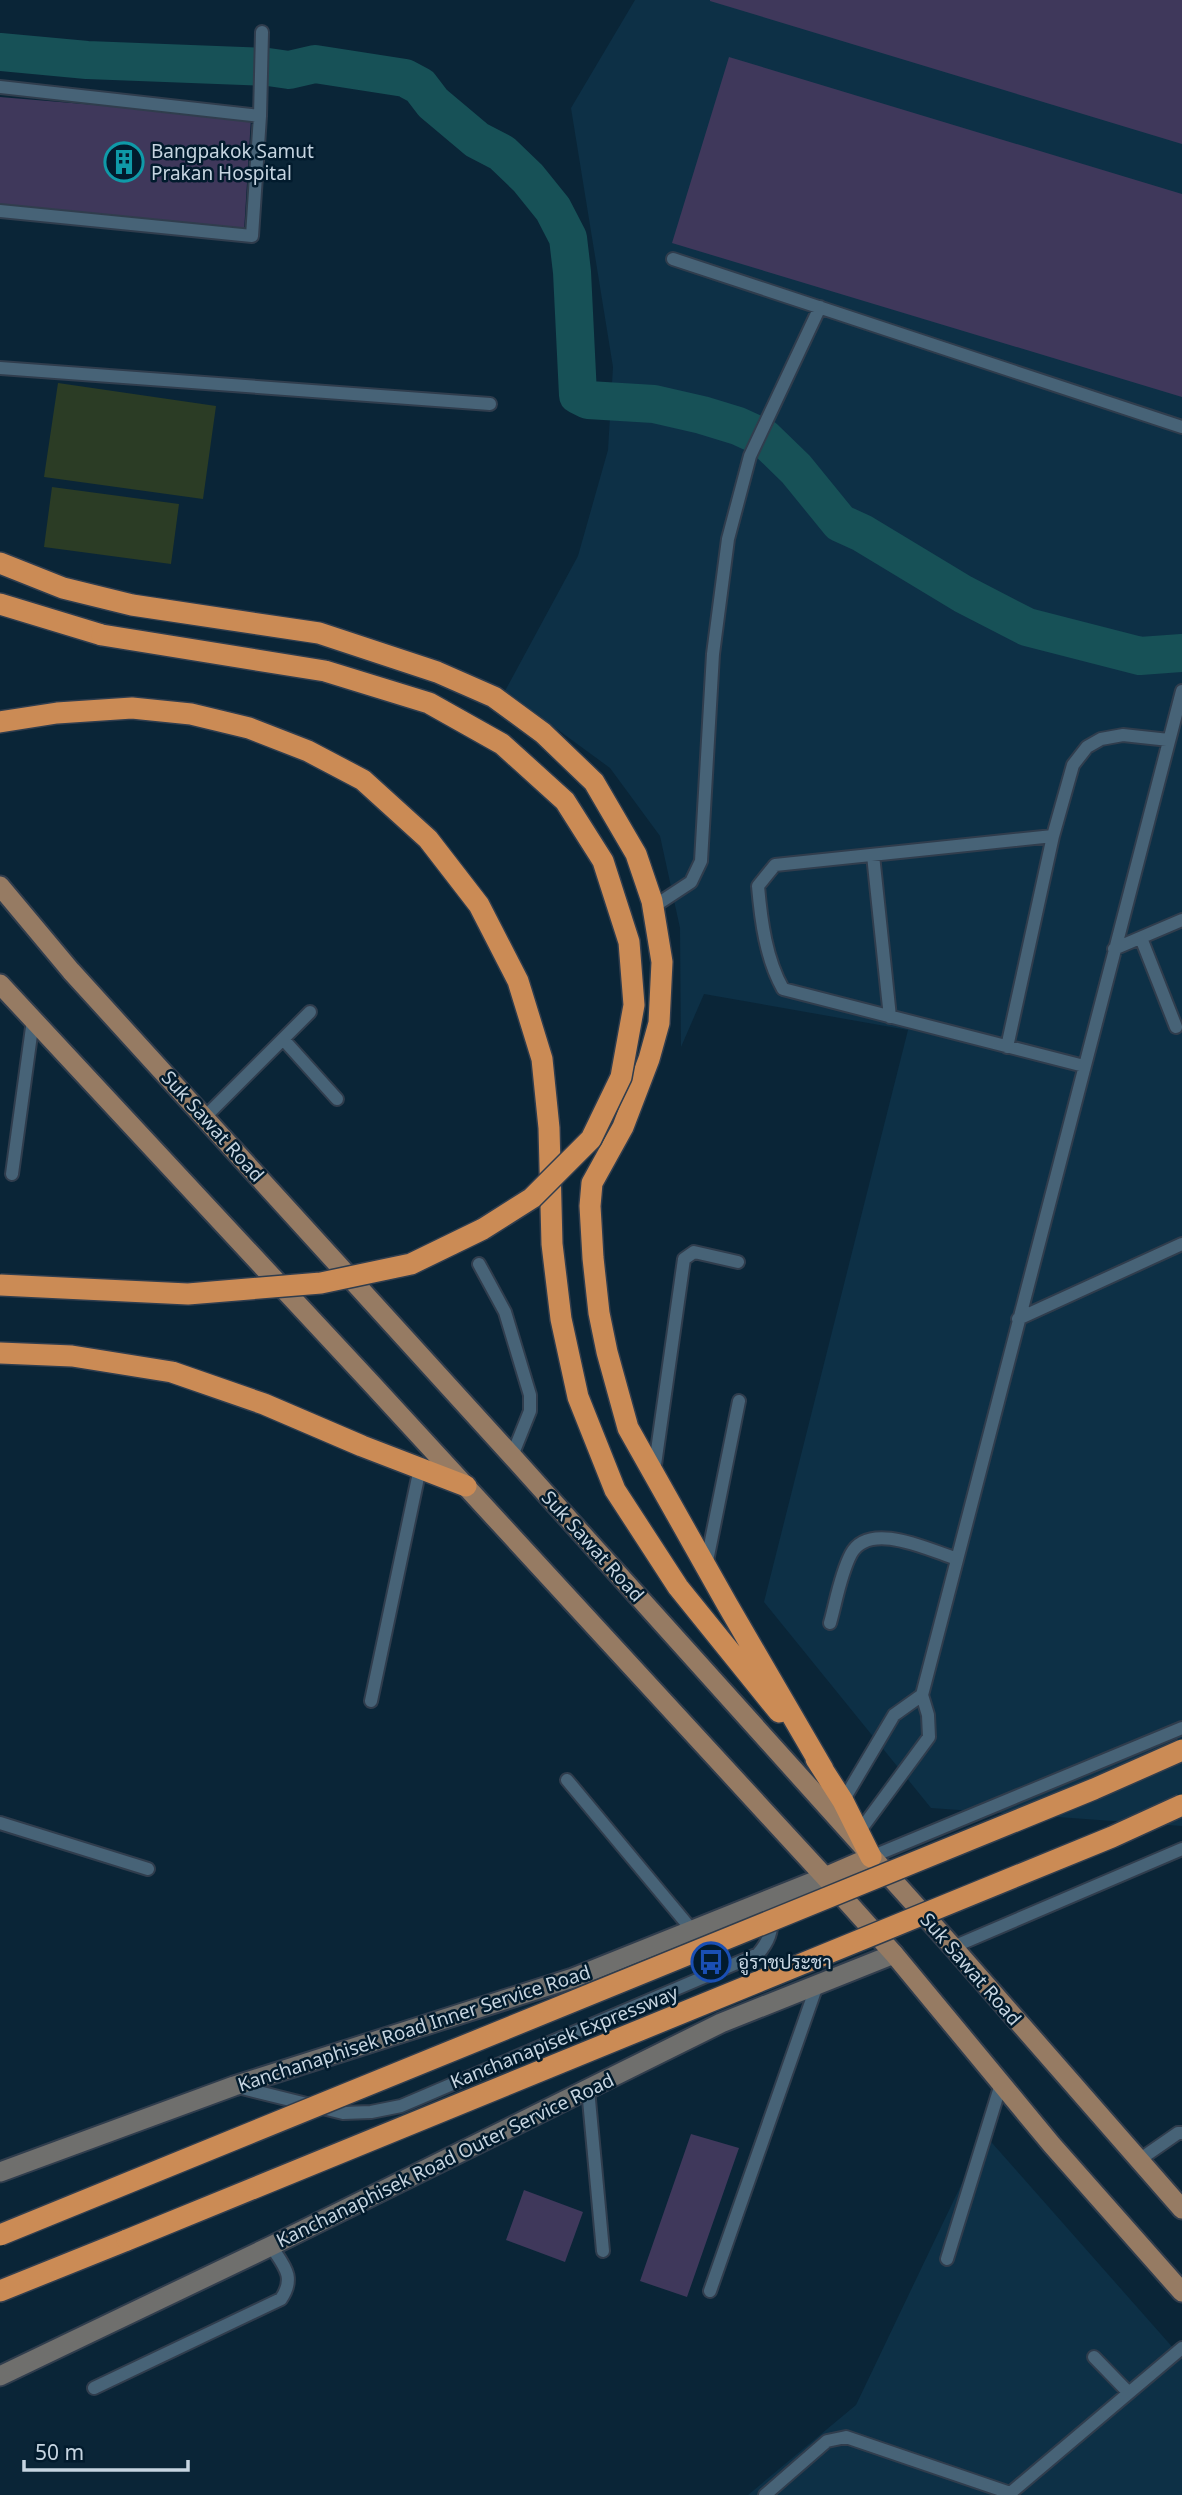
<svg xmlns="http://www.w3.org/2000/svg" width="1182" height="2495" font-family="'Noto Sans',Sarabun,sans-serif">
	<rect width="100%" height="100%" fill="#0a2537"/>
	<path fill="#0d3046" d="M635,0H1182V1826L931,1808L764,1602L908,1030L704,994L681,1047L680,928L660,836L610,768L505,691L578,556L608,450L613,367L571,108Z
		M985,2135L1182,2358V2495H748L856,2405Z"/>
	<path fill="#2b3c25" d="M58,383L216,406L203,499L44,477Z
		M52,487L179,504L171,564L44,547Z"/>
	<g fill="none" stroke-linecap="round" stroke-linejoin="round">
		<path stroke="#175157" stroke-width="38" d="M0,52L87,60L268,67L289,70L315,64L405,78L420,86L433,103L477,140L502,153L528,178L553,209L568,238L572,272L578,395L588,400L654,404L702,415L738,426L764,438L796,469L840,523L862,533L963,594L1027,627L1140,656L1182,653"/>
	</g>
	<path fill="#3f385b" d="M710,0H1182V144L710,1Z
		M729,57L1182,194V397L672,243Z
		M0,97L251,118L244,232L0,206Z
		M691,2134L739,2148L687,2297L640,2281Z
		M524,2190L583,2212L565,2262L506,2240Z"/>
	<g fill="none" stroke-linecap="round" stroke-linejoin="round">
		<g stroke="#303d4d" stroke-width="16">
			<path id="service" d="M0,87L260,116L252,236L0,211
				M260,116L262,32
				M673,259L1182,427
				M0,368L490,404
				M1053,836L775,865L758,886C761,921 766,959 783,989L1084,1066
				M873,855L890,1017
				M653,907L691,882L701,861L713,654L728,539L750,456L820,307
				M1141,938L1176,1027
				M1114,949L1182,920
				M283,1039L337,1099
				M1007,1047L1053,836L1073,765L1087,747L1101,739L1123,735L1169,740
				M205,1117L310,1012
				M12,1174L33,1020
				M479,1264L505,1312L530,1395V1411L512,1456
				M1018,1319L1182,1244
				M654,1472L684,1259L694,1252L738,1262
				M706,1566L739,1401
				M830,1623C836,1602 840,1575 851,1554C869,1520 929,1550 957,1559
				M922,1695L1182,691
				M371,1701L420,1468
				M567,1780L692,1930
				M843,1801L894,1715L922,1695L928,1715L929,1737L859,1832
				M0,1823L148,1869
				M871,1857L1182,1728
				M953,1947L1182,1849
				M238,2087L343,2113L371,2112L401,2106L758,1954C769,1941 772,1932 772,1915
				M588,2089L603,2251
				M1139,2160L1178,2133H1182
				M947,2259L1001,2084
				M710,2291L817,1985
				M1094,2357L1128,2392
				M94,2388L281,2299C296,2277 284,2266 271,2246
				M765,2495L827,2441L846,2437L1010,2493
				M1008,2495L1182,2348"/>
		</g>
		<g stroke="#303d4d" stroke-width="23">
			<path id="secondary" d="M0,2172L234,2086L573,1978L825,1877
				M0,2376L271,2246L721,2023L894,1954"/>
		</g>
		<g stroke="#303d4d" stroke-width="23">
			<path id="primary" d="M0,886L71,971L512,1456L953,1947L1182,2209
				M0,984L370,1382L825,1877L894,1954L1052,2145L1182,2292
				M825,1877L871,1857"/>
		</g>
		<g stroke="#303d4d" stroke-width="24">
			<path id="motorway" d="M0,563L63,588L132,605L319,633L437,672L494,697L543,733L594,782L636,854L652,901L662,962L659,1023L649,1059L623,1127L592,1183L590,1206L593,1258L599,1313L607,1352L628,1428L727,1604L823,1769
				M0,604L102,635
				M0,722L57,713L132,708L191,714L249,728L308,751L363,780L428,839L479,905L518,981L542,1059L549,1128L552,1244L561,1319L578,1397L615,1490L678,1587L779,1712
				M0,1353L72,1356L172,1372L264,1404L362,1446L466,1486
				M816,1759L843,1801L871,1857
				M0,2291L127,2240"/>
		</g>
		<use href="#service" stroke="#476377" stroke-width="12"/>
		<use href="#secondary" stroke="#6f6f6d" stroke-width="19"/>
		<use href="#primary" stroke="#967b63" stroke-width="19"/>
		<use href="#motorway" stroke="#cb8b55" stroke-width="21"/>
		<g stroke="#303d4d" stroke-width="24" stroke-linecap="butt">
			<path id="motorway-bridge" d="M0,1285L188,1294L321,1283L411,1264L483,1229L532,1198L591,1139L621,1077L634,1005L629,942L603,861L565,801L502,744L429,703L325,671L102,635
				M0,2235L1094,1789L1182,1750
				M127,2240L1112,1837L1182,1805"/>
		</g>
		<use href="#motorway-bridge" stroke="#cb8b55" stroke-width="21"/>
	</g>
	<defs>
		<g id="building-ring" transform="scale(2.0125)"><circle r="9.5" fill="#021b2d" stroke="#0f9aa8" stroke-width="1.5"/><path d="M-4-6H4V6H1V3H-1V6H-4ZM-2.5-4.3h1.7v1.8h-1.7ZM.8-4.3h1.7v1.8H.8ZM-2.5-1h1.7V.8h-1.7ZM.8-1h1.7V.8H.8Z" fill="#0f9aa8"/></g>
		<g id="bus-ring" transform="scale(2.0125)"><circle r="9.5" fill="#021b2d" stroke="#1a4fb4" stroke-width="1.5"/><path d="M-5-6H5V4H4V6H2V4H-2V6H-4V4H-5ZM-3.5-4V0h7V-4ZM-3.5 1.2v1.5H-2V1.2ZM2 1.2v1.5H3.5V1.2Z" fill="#1a4fb4"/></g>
	</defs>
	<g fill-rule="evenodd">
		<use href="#building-ring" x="124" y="162"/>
		<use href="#bus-ring" x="711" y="1962"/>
	</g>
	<g text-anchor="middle" stroke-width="5" stroke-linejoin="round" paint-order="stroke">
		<g font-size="19" fill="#c6d5e1" stroke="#021b2d" text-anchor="start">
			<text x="151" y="158">Bangpakok Samut<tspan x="151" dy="22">Prakan Hospital</tspan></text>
			<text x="738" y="1969">อู่ราชประชา</text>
		</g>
		<g font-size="19" fill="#c6d5e1" stroke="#021b2d">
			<text transform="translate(213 1126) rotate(48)" y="7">Suk Sawat Road</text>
			<text transform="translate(593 1546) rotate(48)" y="7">Suk Sawat Road</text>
			<text transform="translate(971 1969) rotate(49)" y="7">Suk Sawat Road</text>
			<text transform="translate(414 2028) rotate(-18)" y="7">Kanchanaphisek Road Inner Service Road</text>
			<text transform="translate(564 2037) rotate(-22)" y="7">Kanchanapisek Expressway</text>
			<text transform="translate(445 2160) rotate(-26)" y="7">Kanchanaphisek Road Outer Service Road</text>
		</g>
	</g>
	<path d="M24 2460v10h164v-10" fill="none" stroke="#c6d5e1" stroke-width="3.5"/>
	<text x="35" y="2460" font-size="21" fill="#c6d5e1" stroke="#021b2d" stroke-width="5" paint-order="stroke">50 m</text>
</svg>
